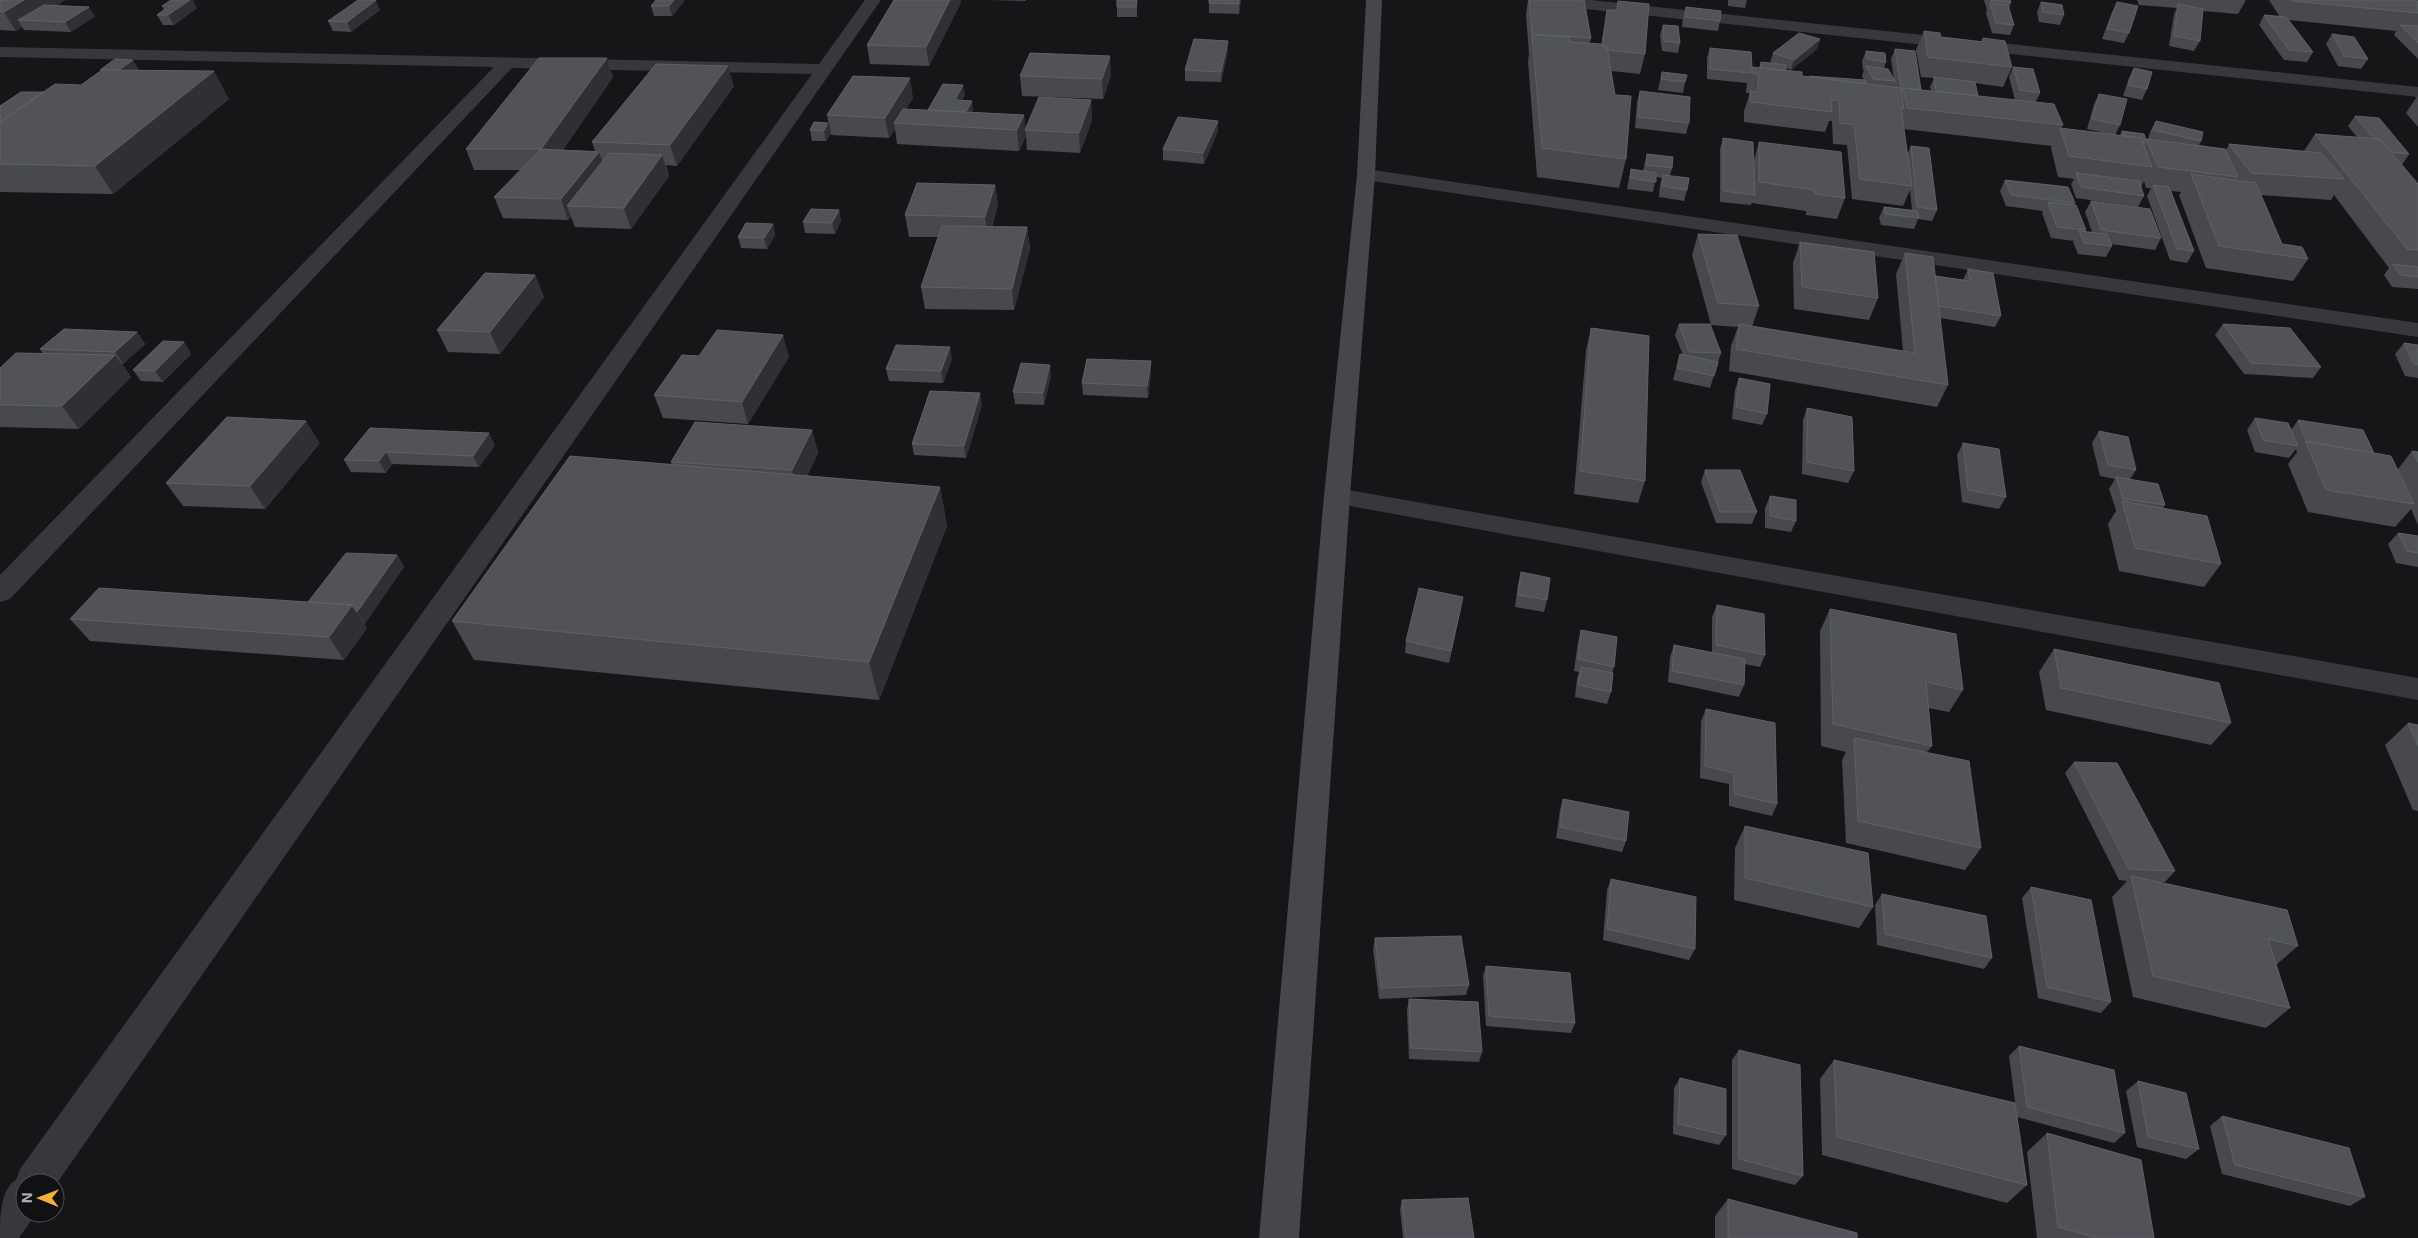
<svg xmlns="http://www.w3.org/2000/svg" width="2418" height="1238" font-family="Inter,sans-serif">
	<rect width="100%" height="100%" fill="#161618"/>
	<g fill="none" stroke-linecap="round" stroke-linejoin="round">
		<path fill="#37383d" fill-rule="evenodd" d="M865,0H881L55,1186V1183H25V1213H36L19,1238H0C0,1219 0,1189 16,1180L20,1169L812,74L512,68L10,599L0,602V575L494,67L0,57V47L819,64Z
			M1539,0H1591L2418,87V97L1547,5Z
			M1366,169L2418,323V337L1359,179L1357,175L1359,171Z
			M1337,488L2418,678V700L1328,502L1324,496L1328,490Z"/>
		<path fill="#45474d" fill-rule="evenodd" d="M1366,0H1382L1375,175L1350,496L1299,1238H1259L1324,496L1357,175Z"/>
	</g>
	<path fill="#47494d" d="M0,0H65L56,6L95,16L71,32L24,30L22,27L16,31L0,30Z
		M685,0L672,16H654L651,6Z
		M989,0H1026L1025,1Z
		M1111,0H1137V17H1117V0Z
		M1241,0L1239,14L1209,13V3Z
		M1528,0H1584L1591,38L1590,43L1601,46L1607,10H1616L1618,1L1645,54L1640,74L1611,71L1626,159L1619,188L1537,177L1528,61L1529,54L1526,15Z
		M1728,0H1747L1745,8L1728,6Z
		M1984,0H2010L2011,3L2009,8L2014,25L2010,35L1992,33L1986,13L1987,10Z
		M2137,0H2246L2238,14L2203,11L2200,41L2194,51L2169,46L2174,14L2177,8L2139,5Z
		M2269,0H2418V59L2394,35L2396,31L2289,20L2313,52L2307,62L2284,60L2259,25L2264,15L2280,17Z
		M961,2L929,66L870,64L867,45Z
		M2041,2L2064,15L2060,25L2039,22L2037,12Z
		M2117,2L2129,33L2124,43L2102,39L2112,12Z
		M162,6L197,8L174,25H163L157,15L164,10Z
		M1686,7L1720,21L1718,31L1682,27L1683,17Z
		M380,10L351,32L333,31L328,21Z
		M1663,25L1680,43L1678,53L1662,51L1660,35Z
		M1924,31L1941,37L1981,42L1983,38L2012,67L2003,87L1975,83L1978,96L2015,100L2009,77L2013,67L2040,93L2036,102L2063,125L2061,128L2104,133L2087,129L2094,104L2099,94L2120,125L2115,135H2120L2122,131L2146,140V139H2148L2150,132L2156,121L2201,141L2199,145L2226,150L2229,144L2304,151L2315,134L2357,137L2348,126L2355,116L2409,154L2402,165L2418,184V289L2392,287L2384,275L2389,268L2334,195L2331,200L2261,195L2282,244L2308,259L2293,281L2206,268L2179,195L2181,192L2171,191L2194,251L2187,263L2170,260L2147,196L2151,188H2146L2144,181L2141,187L2144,196L2138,207L2076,198L2071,184L2074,179L2058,177L2051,148L2052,146L1904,129L1907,155L1911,146L1937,210L1932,221L1918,219L1914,229L1881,225L1879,218L1884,207L1912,210L1910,190L1903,206L1852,199L1847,145L1833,144L1832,121H1829L1825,132L1744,122V111L1750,93H1746L1747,83L1707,79V58L1710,48L1752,67L1759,68L1761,62L1770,63L1773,53L1820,39L1817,49L1791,70L1786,68V71L1802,76L1809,77L1864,80L1862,76L1864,70H1863L1862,61L1866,51L1886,62L1884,68L1894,80L1891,59L1895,49L1921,90L1931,91L1930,87L1934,78L1921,77L1916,50Z
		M2332,34L2368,59L2361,69L2338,66L2326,44Z
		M1228,41V51L1221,82L1185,81V70Z
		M2134,68L2147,89L2142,100L2123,96L2129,78Z
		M138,70L229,99L113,194L0,192V106L44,92L81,85L139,70Z
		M1662,72L1685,82L1683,93L1658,90Z
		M1111,75L1103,99L1022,96L1020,76Z
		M613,77L563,150L595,151L592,142L734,86L677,166L666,165L669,176L631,229L575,227L571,217L568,220L503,218L494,197L521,170H474L466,149Z
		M1640,91L1689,123L1686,134L1635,128L1637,102Z
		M965,95L962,100L973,111L972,112L1024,115L1025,129L1091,100L1092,120L1080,153L1027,150L1026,136L1019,151L897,144L895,129L889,138L831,135L827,115L913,98L906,109L928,110Z
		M2418,95V127L2406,113Z
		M814,122L831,133L826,141H812L810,130Z
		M1218,131L1204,164L1163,160V149Z
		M1723,138L1754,160L1759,142L1845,198L1837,219L1806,215V211L1752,203V202L1751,205L1720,202V149Z
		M1647,154L1672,168L1670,176L1687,190L1684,201L1659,197L1660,185L1662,178L1656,177L1653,192L1627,189L1631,169L1643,171Z
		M2005,180L2075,203L2074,204L2086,230L2085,232H2092L2085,212L2091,201L2161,238L2155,250L2111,244L2112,246L2106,257L2078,254L2073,242L2074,241L2051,238L2042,213L2043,211L2006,206L2000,191Z
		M995,185L998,205L992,227H1027L1030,249L1014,310L925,309L921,287L938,237H909L905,215Z
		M839,210L841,221L835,234L805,233L803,222Z
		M773,224L775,235L767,249L741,248L738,237Z
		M1698,234L1759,306L1752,327L1903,351L1896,274L1905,253L1935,276L1963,280L1968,269L2001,316L1995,327L1940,318L1948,385L1937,407L1729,371L1731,346L1738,327L1711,325L1692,255Z
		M1800,242L1878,298L1869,320L1794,309L1793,263Z
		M535,275L544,297L500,354L448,352L437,330Z
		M1679,324L1721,353L1710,388L1673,380L1680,354L1683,355L1675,335Z
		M2223,324L2321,367L2313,378L2244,374L2215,335Z
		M1591,328L1645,481L1638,503L1574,494L1586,350Z
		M137,332L145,344L123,364H122L131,377L79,429L0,427V368L43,354L40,349Z
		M184,342L191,354L163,382L141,381L133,370Z
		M2404,343L2418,345V378L2405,376L2395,354Z
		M699,356L789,357L748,424L663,418L654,395Z
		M952,359L943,383L889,381L886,369Z
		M1151,361V373L1148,398L1083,395L1082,383Z
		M1051,376L1044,405L1015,404L1013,392Z
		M1739,378L1767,414L1762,425L1732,419L1735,390Z
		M982,405L966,458L914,455L912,444Z
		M1807,408L1854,471L1848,483L1802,474L1803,420Z
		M2255,418L2291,430L2298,420L2374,453L2398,469L2412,451L2418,452V525L2411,509L2395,527L2308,512L2288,464L2297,452L2296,449L2289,458L2255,452L2247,430Z
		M370,428L495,445L479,467L392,464L386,473L351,472L344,460Z
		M812,430L818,453L807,476L940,487L947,526L879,700L474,660L452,621L672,465L671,462Z
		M2099,431L2136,470L2130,479L2165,505L2163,508L2221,564L2204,587L2119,571L2108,524L2116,511V510L2109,489L2115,479L2100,476L2092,443Z
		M320,443L265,509L183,506L166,483Z
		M1963,443L2006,497L1999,509L1962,502L1957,455Z
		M1705,470L1757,512L1752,524L1716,523L1701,482Z
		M1770,496L1796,521L1791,532L1765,528V508Z
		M2398,533L2418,536V567L2396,563L2388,544Z
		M397,555L404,567L364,624L367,628L344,660L90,641L70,619L308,602Z
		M1521,572L1547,600L1544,612L1515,607L1518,584Z
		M1717,605L1765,655L1760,667L1745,664L1744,685L1739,697L1668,682L1670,657L1674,645L1712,653V617Z
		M1461,609L1449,663L1405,653L1406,641Z
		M1830,609L1963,690L1949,712L1928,708L1932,746L1927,752L1981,848L1965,870L1846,843L1842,760L1846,752L1821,746L1820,631Z
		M1581,630L1614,667L1612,673L1611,692L1607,704L1575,697L1577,679L1579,672L1574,671L1578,642Z
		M2054,649L2231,723L2211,745L2046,710L2039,672Z
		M1706,709L1777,804L1772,816L1729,806V784L1700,778L1701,721Z
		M2408,723L2418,725V811L2413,810L2385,745Z
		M2074,762L2175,871L2165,882H2158L2298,946L2276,965L2290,1008L2266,1028L2133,997L2112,897L2127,881L2119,880L2065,773Z
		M1563,799L1626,841L1622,852L1556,838L1560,810Z
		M1745,826L1873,907L1859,928L1734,900L1735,848Z
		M1611,879L1695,949L1689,960L1603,940L1607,890Z
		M2031,887L2111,1002L2101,1013L2038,998L2022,898Z
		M1882,894L1992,958L1984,969L1877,945L1875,905Z
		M1375,938L1469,985L1466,995L1379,999L1373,949Z
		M1486,966L1575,1023L1571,1033L1486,1026L1483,976Z
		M1409,999L1482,1052L1479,1062L1409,1059L1407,1010Z
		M2019,1046L2125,1133L2114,1143L2017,1117L2009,1056Z
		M1739,1050L1803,1176L1795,1185L1732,1169V1060Z
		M1834,1060L2027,1185L2007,1203L1822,1155L1820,1079Z
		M1680,1078L1726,1135L1719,1145L1673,1134L1674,1088Z
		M2138,1081L2199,1149L2186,1159L2137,1147L2126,1091Z
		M2222,1116L2365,1197L2350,1206L2222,1174L2210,1126Z
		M2047,1133L2154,1238H2037L2027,1152Z
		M1728,1199L1857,1238H1715V1216Z
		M1402,1200L1474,1238H1403L1400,1209Z"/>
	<path fill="#2f3033" d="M24,0H65L32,21L18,20L22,27L16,31L4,12Z
		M190,0H193L197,8L174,25L168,15Z
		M376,0L380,10L351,32L347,22Z
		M674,0H685L672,16L669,6Z
		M950,0H961V2L929,66L926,47Z
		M1239,0H1241L1239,14Z
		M89,7L95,16L71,32L65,22Z
		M1820,39L1817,49L1791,70L1794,60Z
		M1228,41V51L1221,82V72Z
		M1110,56L1111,75L1103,99L1102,79Z
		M607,58L613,77L549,170L541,149Z
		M133,60L139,70L124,81L117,71Z
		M728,66L734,86L677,166L670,145Z
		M214,71L229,99L113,194L95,166Z
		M910,78L913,98L898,124L894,123L895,129L889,138L885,118Z
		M963,85L965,95L957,110L955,100Z
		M1091,100L1092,120L1080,153L1079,133Z
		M972,101L973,111L967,122L966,112Z
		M1024,115L1026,136L1019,151L1017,130Z
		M1218,121V131L1204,164L1203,153Z
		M828,123L831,133L826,141L824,131Z
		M599,152L606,172L567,206L571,217L568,220L561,199Z
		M662,155L669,176L631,229L624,208Z
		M995,185L998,205L988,238L985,217Z
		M839,210L841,221L835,234L832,223Z
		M773,224L775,235L767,249L764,238Z
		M1027,227L1030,249L1014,310L1012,289Z
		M535,275L544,297L500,354L490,332Z
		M137,332L145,344L123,364L115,352Z
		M783,335L789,357L748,424L742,402Z
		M184,342L191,354L163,382L155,371Z
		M950,347L952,359L943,383L941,371Z
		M115,355L131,377L79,429L62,406Z
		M1151,361V373L1148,398L1147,386Z
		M1050,365L1051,376L1044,405L1043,393Z
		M980,393L982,405L966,458L964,446Z
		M306,421L320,443L265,509L250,486Z
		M812,430L818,453L799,493L792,470Z
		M489,433L495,445L479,467L473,456Z
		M386,452L392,464L386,473L379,461Z
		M940,487L947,526L879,700L869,662Z
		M397,555L404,567L365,624L357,612Z
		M352,605L367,628L344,660L329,637Z"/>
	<path fill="#525359" stroke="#5f6168" d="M0,0H24L4,12H0Z
		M171,0H190L168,15H157L169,6H162Z
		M358,0H376L347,22L328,21Z
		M656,0H674L669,6H651Z
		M894,0H950L926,47L867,45Z
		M1117,0H1137L1136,7H1117Z
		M1209,0H1239V4L1209,3Z
		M1529,0H1584L1591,38L1532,34Z
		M1991,0H2010L2011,3L1991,1Z
		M2291,0H2416L2418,2V13L2292,1Z
		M1618,1L1649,4L1645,54L1607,50V47L1602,46L1607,10H1617Z
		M2041,2L2062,5L2064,15L2043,12Z
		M2117,2L2138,6L2129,33L2107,29Z
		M1990,3L2008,5L2014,25L1996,23Z
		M2178,4L2203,9L2200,41L2174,36Z
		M44,5L89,7L65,22L18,20Z
		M1686,7L1721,11L1720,21L1685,17Z
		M2264,15L2286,17L2313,52L2289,50Z
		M1663,25L1678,26L1680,43L1664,41Z
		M2400,25L2418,26V43Z
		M1924,31L1940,33L1941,37L1983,42V38L2005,41L2012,67L1928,57Z
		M1799,33L1820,39L1794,60L1773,53Z
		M2332,34L2354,37L2368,59L2344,56Z
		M1532,35L1569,37L1570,42L1601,44V46L1607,47L1615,95L1631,96L1626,159L1542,148Z
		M1194,39L1228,41L1221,72L1185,70Z
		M1710,48L1751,52L1752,67L1750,73L1710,69Z
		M1895,49L1915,51L1921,90L1903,88L1902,90L1901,88Z
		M1866,51L1885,53L1886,62L1867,59Z
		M1030,53L1110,56L1102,79L1020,76Z
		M539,58H607L541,149H466Z
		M115,59L133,60L119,70H100Z
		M1761,62L1786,65V71L1760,68Z
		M656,64L728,66L670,145L592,142Z
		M1866,66L1888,69L1895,81L1873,79Z
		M1752,67L1802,72V76L1901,88L1904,109L1901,108L1912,186L1860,179L1854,125L1840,123L1839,101L1831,100L1832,112L1750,102V91L1758,92V74L1752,73Z
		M2013,67L2033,69L2040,93L2020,90Z
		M2134,68L2152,72L2147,89L2128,85Z
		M102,70L214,71L95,166L0,164V122L55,84L81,85Z
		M1662,72L1687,75L1685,82L1661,79Z
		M853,76L910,78L885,118L827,115Z
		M1809,76L1865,80L1867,84L1810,77Z
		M1934,77L1975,82L1978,96L1936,91Z
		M943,84L963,85L955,100L972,101L966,112L928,110Z
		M1903,88L2054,104L2063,125L1907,108Z
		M1640,91L1690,97L1689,123L1638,117Z
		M21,92H44L0,122V106Z
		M2099,94L2127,99L2120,125L2092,119Z
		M1039,97L1091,100L1079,133L1025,130Z
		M903,109L1024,115L1017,130L894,123Z
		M2355,116L2379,118L2409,154L2391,152L2380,139H2374Z
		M1178,117L1218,121L1203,153L1163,149Z
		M2156,121L2203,132L2201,141L2153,130Z
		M814,122L828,123L824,131L810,130Z
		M2060,128L2141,138L2152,167L2069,156Z
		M2122,131L2144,134L2146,140L2143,145L2141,138L2123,136Z
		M2315,134L2380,139L2418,184V250L2407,249Z
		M1723,138L1753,142L1755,195L1723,191Z
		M2146,139L2225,149L2238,177L2158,167Z
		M1759,142L1841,152L1845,198L1814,194V190L1759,182Z
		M2229,144L2321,153L2344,179L2251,173Z
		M1911,146L1929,148L1937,210L1917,207Z
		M541,149L599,152L561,199L494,197Z
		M609,153L662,155L624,208L567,206Z
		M1647,154L1673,157L1672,168L1646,165Z
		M1631,169L1656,173V182L1630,178Z
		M2076,173L2139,181L2144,196L2081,187Z
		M2191,174L2256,183L2282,244L2302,247L2308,259L2219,246Z
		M1663,175L1689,178L1687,190L1662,186Z
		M2005,180L2068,187L2075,203L2011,195Z
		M917,183L995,185L985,217L905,215Z
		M2153,185L2169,187L2194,251L2177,249Z
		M2091,201L2150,209L2161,238L2101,230Z
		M2048,202L2076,205L2086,230L2057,227Z
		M1884,207L1917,211L1919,218L1885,214Z
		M811,209L839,210L832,223L803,222Z
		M746,223L773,224L764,238L738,237Z
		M942,226L1027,227L1012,289L921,287Z
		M2079,231L2107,234L2112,246L2084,243Z
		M1698,234L1737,235L1759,306L1718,303Z
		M1800,242L1874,252L1878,298L1802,287Z
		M1905,253L1933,257L1948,385L1736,349L1739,324L1915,353Z
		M2392,264L2418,267V277L2401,275Z
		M1968,269L1993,273L2001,316L1939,306L1935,276L1970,281Z
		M485,273L535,275L490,332L437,330Z
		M1679,324H1710L1721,353L1689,352Z
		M2223,324L2290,328L2321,367L2251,363Z
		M1591,328L1649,336L1645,481L1580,471Z
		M64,329L137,332L115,352L40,349Z
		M717,330L783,335L742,402L654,395L682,355L699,356Z
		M163,341L184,342L155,371L133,370Z
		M2404,343L2418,345V365L2414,364Z
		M896,345L950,347L941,371L886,369Z
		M16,353L115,355L62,406L0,405V368Z
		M1680,354L1718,362L1714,376L1677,368Z
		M1087,359L1151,361L1147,386L1082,383Z
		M1021,363L1050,365L1043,393L1013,392Z
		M1739,378L1770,384L1767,414L1736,407Z
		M930,391L980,393L964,446L912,444Z
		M1807,408L1852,417L1854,471L1807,462Z
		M227,417L306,421L250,486L166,483Z
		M2255,418L2288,423L2298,446L2263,440Z
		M2298,420L2363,430L2374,453L2307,442Z
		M695,422L812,430L792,470L671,462Z
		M370,428L489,433L473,456L386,452L379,461L344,460Z
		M2099,431L2128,437L2136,470L2108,465Z
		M2305,441L2391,456L2414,504L2326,490Z
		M1963,443L1999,449L2006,497L1968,490Z
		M2412,451L2418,452V462Z
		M570,456L940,487L869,662L452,621Z
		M1705,470H1740L1757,512H1720Z
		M2116,477L2158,484L2165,505L2123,499Z
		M1770,496L1796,500V521L1770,516Z
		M2122,501L2207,516L2221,564L2135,548Z
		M2398,533L2418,536V553L2407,551Z
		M346,553L397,555L357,612L352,605L308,602Z
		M1521,572L1550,578L1547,600L1518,595Z
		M99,588L352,605L329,637L70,619Z
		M1419,588L1463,597L1451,651L1406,641Z
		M1717,605L1764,614L1765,655L1716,645Z
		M1830,609L1956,634L1963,690L1926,682L1932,746L1833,724Z
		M1581,630L1617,637L1614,667L1578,659Z
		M1674,645L1745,659L1744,685L1672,671Z
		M2054,649L2219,683L2231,723L2061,688Z
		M1581,667L1613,673L1611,692L1578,685Z
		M1706,709L1775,723L1777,804L1734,794V773L1705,766Z
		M2408,723L2418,725V746Z
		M1854,738L1969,761L1981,848L1858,821Z
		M2074,762L2117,763L2175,871L2129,869Z
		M1563,799L1629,812L1626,841L1560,827Z
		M1745,826L1868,853L1873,907L1745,878Z
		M2131,876L2287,910L2298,946L2268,939L2290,1008L2153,976Z
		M1611,879L1696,897L1695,949L1607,929Z
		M2031,887L2091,900L2111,1002L2047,987Z
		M1882,894L1986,916L1992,958L1885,934Z
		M1461,936L1469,985L1381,988L1375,938Z
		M1486,966L1570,973L1575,1023L1489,1016Z
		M1409,999L1478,1002L1482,1052L1411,1048Z
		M2019,1046L2114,1070L2125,1133L2027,1107Z
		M1739,1050L1800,1065L1803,1176L1739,1159Z
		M1834,1060L2015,1103L2027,1185L1837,1137Z
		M1680,1078L1726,1089V1135L1678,1124Z
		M2138,1081L2186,1093L2199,1149L2148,1137Z
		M2222,1116L2349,1148L2365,1197L2235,1165Z
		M2047,1133L2141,1160L2154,1238H2097L2058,1227Z
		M1468,1198L1474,1238H1406L1402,1200Z
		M1728,1199L1857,1233V1238H1728Z"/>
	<g transform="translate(40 1198) rotate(271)"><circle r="24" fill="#111113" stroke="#4d4f55"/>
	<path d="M0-4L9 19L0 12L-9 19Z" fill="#f2b134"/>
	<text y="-8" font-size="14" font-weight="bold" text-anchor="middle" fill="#a8adb8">N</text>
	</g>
</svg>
